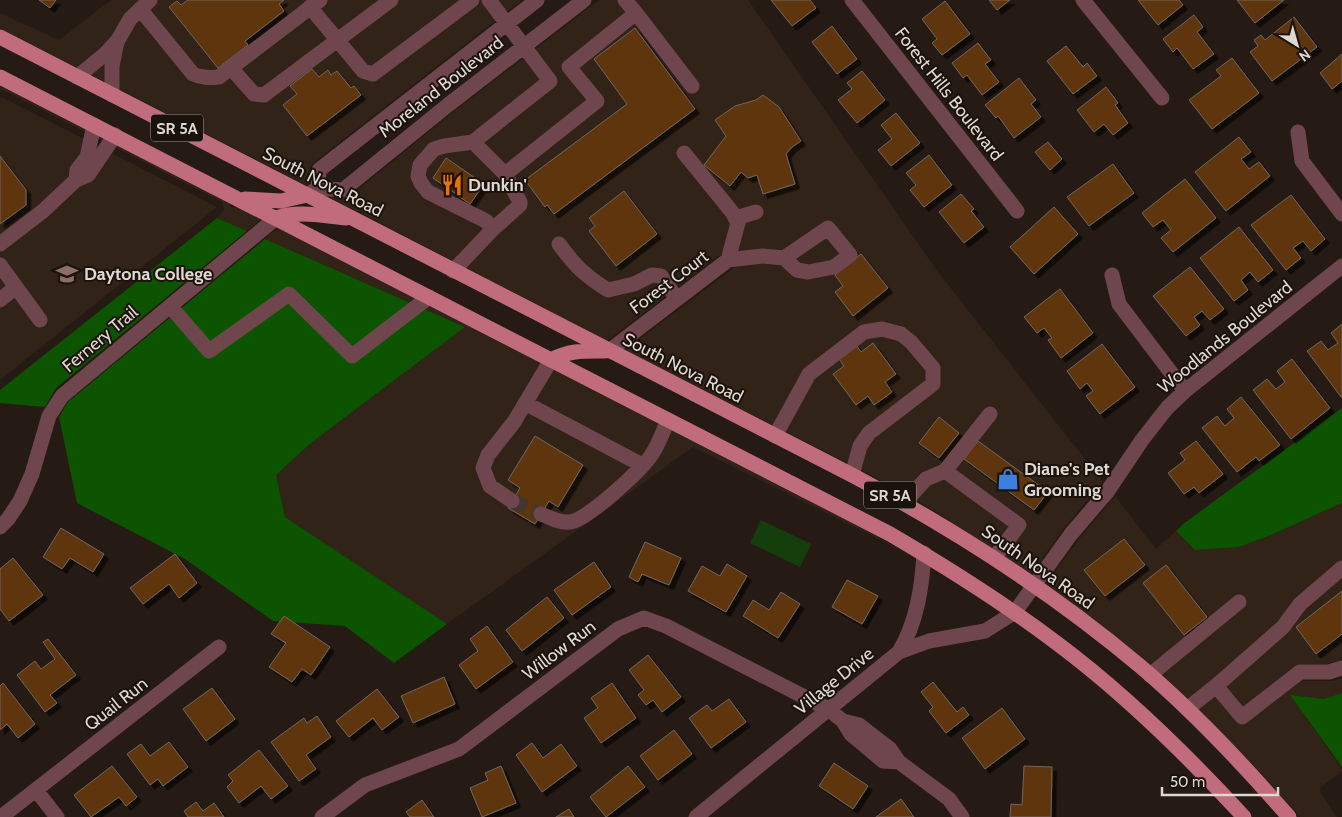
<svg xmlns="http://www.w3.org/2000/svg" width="1342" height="817" font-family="Cabin,sans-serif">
	<defs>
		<filter id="shadow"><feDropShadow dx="4.5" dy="4.5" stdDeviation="0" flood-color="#0009"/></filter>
	</defs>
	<rect width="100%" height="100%" fill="#251b14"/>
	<path fill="#312317" d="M111,0H522L313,163L310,169V183L306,185L0,28V13L59,40Z
		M599,0H748L938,272L1103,482L1064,528L1031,574L930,508L873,476L625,350L740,263L729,248L607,341L363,214L362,211H356L330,197L344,198L349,197L453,112Z
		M0,86L230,204L231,207H237L261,219L247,231L217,218L224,210L223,204L220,201L5,91L0,90Z
		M2,97L217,207L0,380V99Z
		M278,228L865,530L899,549L693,447L447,624L285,517L276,475L311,443L465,327L265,239Z
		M1115,496L1156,549L1176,531L1195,550L1239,547L1271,535L1342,503V659L1327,664H1300L1302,681H1333L1342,678V693L1324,699L1291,696L1342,769V771L1321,787L1320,792L1337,817H1300L1263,775L1182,693L1145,660L1046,584L1078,540Z"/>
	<path fill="#143f0d" d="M761,520L811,544L800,567L750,543Z"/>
	<path fill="#0d5400" d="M217,218L247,231L56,388L45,407L0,403V390Z
		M265,239L465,327L311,443L276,475L285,517L447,624L394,663L345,626L273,621L185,559L77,503L59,417L68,402Z
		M1342,408V503L1271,535L1239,547L1195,550L1176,531L1183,524Z
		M1342,693V767L1290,695L1324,699Z"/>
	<path fill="#5f360e" stroke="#72665d" filter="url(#shadow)" d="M39,0H56L50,8Z
		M188,0H284L279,4L284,11L245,41L248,45L218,68L169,7L177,1L181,5Z
		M771,0H810L816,8L792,26Z
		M989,0H1010L997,10Z
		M1138,0H1179L1183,5L1158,25Z
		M1237,0H1284L1255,23Z
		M945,1L970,34L942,55L932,43L937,39L922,19Z
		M1194,15L1203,27L1197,32L1214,54L1193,69L1177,48L1173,52L1163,39Z
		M1294,17L1317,47L1272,81L1250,52L1258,46L1254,40L1261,35L1265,40Z
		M832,26L857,59L837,74L812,42Z
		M635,28L695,109L554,214L547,205L545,207L525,180L627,104L594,59Z
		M978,43L991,60L985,64L999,82L982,95L967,75L963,78L952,63Z
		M1066,46L1083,67L1087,63L1097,76L1073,94L1047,61Z
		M1342,54V81L1332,89L1320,73Z
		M1232,58L1259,93L1212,129L1189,100L1221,76L1216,70Z
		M312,69L319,77L328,70L331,75L337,71L351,88L354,86L361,95L307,136L283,105L297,94L290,86Z
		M862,71L885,100L857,123L838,100L852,89L847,83Z
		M1019,78L1036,100L1031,104L1041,117L1014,138L998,116L996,118L985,105Z
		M1106,87L1118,103L1115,105L1128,123L1113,135L1104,124L1094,132L1077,110Z
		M763,95L779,107L801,141L792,147L786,154L795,184L763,194L757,175L748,178L741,172L730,186L704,165L726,136L715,120L735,106L756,100Z
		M896,113L920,143L891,166L878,150L892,139L881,125Z
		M1239,137L1251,152L1241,159L1249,169L1259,162L1270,176L1226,211L1195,172Z
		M1048,142L1062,159L1050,170L1035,152Z
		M929,155L952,185L924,207L910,190L916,185L906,173Z
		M0,156L26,190V205L0,224Z
		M446,158L484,184L470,204L433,178Z
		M1113,164L1134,193L1089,226L1067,197Z
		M1185,179L1216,218L1173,252L1161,238L1171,230L1163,220L1153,227L1142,213Z
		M624,191L657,234L616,266L589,231L595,226L589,218Z
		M961,194L974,209L971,211L984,227L964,243L939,212Z
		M1291,195L1325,239L1311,251L1303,241L1293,248L1301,258L1286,270L1251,225Z
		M1054,207L1078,234L1034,274L1010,247Z
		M1239,227L1273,270L1258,282L1250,272L1241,280L1248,290L1234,301L1200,258Z
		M861,254L888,288L853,316L835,292L843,286L835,275Z
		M1190,267L1224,309L1210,320L1202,311L1194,317L1200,325L1186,336L1153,296Z
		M1060,289L1093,333L1061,358L1048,340L1052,338L1044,328L1037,333L1024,317Z
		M1342,324V397H1341L1307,351L1321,341L1328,350L1338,343L1331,333Z
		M854,342L861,352L873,343L896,374L885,382L892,392L874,405L868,396L856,405L833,374L844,366L837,356Z
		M1102,344L1135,387L1100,414L1086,396L1093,391L1087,383L1080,389L1067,371Z
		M1292,359L1330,408L1291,439L1253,390L1267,379L1276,389L1285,382L1277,371Z
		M1241,397L1280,445L1259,461L1256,457L1237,472L1202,428L1217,416L1225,426L1234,418L1227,409Z
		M939,417L959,433L939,458L919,443Z
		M535,436L583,465L558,507L549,501L535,524L508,508L520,488L508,480Z
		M978,441L1048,492L1034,510L964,459Z
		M1196,441L1223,474L1199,493L1194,487L1184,494L1168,473L1185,460L1180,453Z
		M61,528L104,554L93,572L70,558L62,569L43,557Z
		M1124,539L1145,565L1105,596L1084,570Z
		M645,542L681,558L669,585L642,574L638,582L629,577Z
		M175,554L197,583L179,598L169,584L143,604L130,588Z
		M13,558L43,595L9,621L0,609V569Z
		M594,562L611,587L572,615L554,590Z
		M727,564L747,576L726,612L688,591L702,566L720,576Z
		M1166,565L1207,617L1184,635L1143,583Z
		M847,580L878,596L862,624L832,607Z
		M1342,591V634L1316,654L1296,627Z
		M781,592L800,604L778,638L743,616L753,600L769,610Z
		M547,597L564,618L522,651L506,630Z
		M284,616L330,647L311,675L302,669L292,682L269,667L286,643L271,634Z
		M487,626L513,662L476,689L459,665L478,651L470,639Z
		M48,639L76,675L50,695L57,703L45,712L17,675L35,661L41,669L55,659L43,642Z
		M648,655L681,697L662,712L653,700L646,705L638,695L644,690L629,670Z
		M444,677L455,704L413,723L401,696Z
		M933,682L957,712L963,707L969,715L946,733L929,711L933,707L921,692Z
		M3,683L35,724L18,738L7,724L0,730V686Z
		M612,683L636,718L601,743L584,718L598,708L591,698Z
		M212,688L235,719L206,741L183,709Z
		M377,689L399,717L382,730L373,718L349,737L336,721Z
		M729,699L746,722L711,748L689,718L707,705L712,711Z
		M1002,708L1025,739L985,769L962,738Z
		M317,716L331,737L306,755L316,769L299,781L271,742L304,718L307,723Z
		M674,730L692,754L658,780L640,756Z
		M169,742L188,767L163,786L158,779L150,785L127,754L141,744L150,756Z
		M532,743L543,758L561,744L577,766L542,792L516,755Z
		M259,750L288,786L271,799L261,786L239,803L227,787L233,781L228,775Z
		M834,763L868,786L853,809L819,786Z
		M112,766L137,797L126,806L119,797L91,817L74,795Z
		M501,766L516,803L482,817L470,788L488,780L485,773Z
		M628,766L645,787L606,817L590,797Z
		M1024,766L1052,767L1051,817H1010L1011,804L1022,805Z
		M901,799L914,817H876Z
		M422,800L434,817H410L406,812Z
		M196,802L203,811L214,803L224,817H188L184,811Z
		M569,809L574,817H556Z"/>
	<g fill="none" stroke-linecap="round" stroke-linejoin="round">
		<path stroke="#413730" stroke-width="15" stroke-dasharray="15 8" stroke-linecap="butt" d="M512,501L541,514"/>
		<path stroke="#6f464e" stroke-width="15" d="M489,0L550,81L473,142L505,174L597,101L569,67L636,13L692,86
			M625,0L636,13
			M852,0L1017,211
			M1083,0L1162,98
			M310,7L363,71L373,74L472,0
			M140,9L193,74C202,78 209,78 219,77L320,0
			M231,68L254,94L264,95L391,0
			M77,77L105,54L118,40L130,19L150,0
			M112,95V66L117,42
			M94,125L87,157L77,170L76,180L88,175L115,135
			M1298,132L1302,161L1342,214
			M473,142L444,146L434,149L420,165L418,176L421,183L428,192L486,221L493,229
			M684,153L732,212L738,223L728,260
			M318,188L319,170L537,0
			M307,195L318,188L343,190L448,105L584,0
			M736,218L756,212
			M0,244L43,211L76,180
			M559,244C575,266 584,275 608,290L634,284L652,275L661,276L677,299
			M0,265L16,287
			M453,271L493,229L520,205V202L505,174
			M1112,275L1119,304L1185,391
			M0,300L16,287L40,320
			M170,306L209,351L289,294L352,356L429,297
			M609,351L728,260L762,256L784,258L828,228L850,255L834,267L808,272L797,270L784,258
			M525,403L642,465
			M775,436L809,374L864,332L882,329L901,334L911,342L933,368V384L869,433L860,446L852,475
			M945,471L990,414
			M512,501L490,486L483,468L488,455L514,422L551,360
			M904,503L926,479L945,471L1019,525L994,558
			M541,514C550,518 560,523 570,522C586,521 643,469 652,454C659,444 663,431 668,420
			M0,527L8,519L20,501L32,474L49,416L62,396L276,218
			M899,652C917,622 922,587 924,553
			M1150,675L1239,602
			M1216,686L1242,717L1300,672H1329L1342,668
			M1187,709L1216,686L1283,627L1300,604L1342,568
			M843,721L851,734L883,761L899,762
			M36,790L57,817
			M1,817L219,647
			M322,817L365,785L459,749L618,629L644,618L666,626L828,709L843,721L859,725L890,749L899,762L949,799L962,817
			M696,817L899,652L929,641L985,631L1015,612L1071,534L1107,492L1142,440L1167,408L1185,391L1342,266"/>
		<path stroke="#c16c7d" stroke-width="15" d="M0,37L852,475C954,529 1052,592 1140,666C1194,712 1243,764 1289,817
			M0,77L890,534C948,568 1005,604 1058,644C1126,695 1187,755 1244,817
			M245,199L281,201L307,195
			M276,218C299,210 323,216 346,218
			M551,360C570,350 584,351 605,351"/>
	</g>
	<defs>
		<g id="restaurant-bare" transform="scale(1.725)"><path d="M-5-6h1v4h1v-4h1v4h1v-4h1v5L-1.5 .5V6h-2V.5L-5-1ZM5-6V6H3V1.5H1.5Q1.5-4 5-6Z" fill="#e8710a" stroke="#1b120b" stroke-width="2.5" paint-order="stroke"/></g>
		<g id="university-bare" transform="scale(1.725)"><path d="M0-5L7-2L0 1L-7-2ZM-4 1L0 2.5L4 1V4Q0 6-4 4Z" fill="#8d6e63" stroke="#1b120b" stroke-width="2.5" paint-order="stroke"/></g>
		<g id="shop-bare" transform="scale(1.725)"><path d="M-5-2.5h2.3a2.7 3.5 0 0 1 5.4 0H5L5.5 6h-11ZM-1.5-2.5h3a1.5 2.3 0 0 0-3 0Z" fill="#3f7fe0" stroke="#1b120b" stroke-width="2.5" paint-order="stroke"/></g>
	</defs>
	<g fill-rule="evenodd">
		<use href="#restaurant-bare" x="452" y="185"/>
		<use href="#university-bare" x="67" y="274"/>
		<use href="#shop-bare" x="1008" y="479"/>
	</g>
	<g text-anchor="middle" stroke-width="4" stroke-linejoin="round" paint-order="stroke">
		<g fill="#1b120b" stroke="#a49c96" stroke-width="1">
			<rect x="151" y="114.5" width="52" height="27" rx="4"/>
			<rect x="864" y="481.5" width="52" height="27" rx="4"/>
		</g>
		<g font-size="16" font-weight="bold" fill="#ded7d2">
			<text x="177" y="134">SR 5A</text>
			<text x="890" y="501">SR 5A</text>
		</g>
		<g font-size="18" fill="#ded7d2" stroke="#1b120b">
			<text transform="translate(441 87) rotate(-38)" y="6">Moreland Boulevard</text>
			<text transform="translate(949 94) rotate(52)" y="6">Forest Hills Boulevard</text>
			<text transform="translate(323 182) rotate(27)" y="6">South Nova Road</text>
			<text transform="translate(669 282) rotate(-37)" y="6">Forest Court</text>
			<text transform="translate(1225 337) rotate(-39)" y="6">Woodlands Boulevard</text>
			<text transform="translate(100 339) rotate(-40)" y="6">Fernery Trail</text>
			<text transform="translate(683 368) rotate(27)" y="6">South Nova Road</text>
			<text transform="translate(1038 567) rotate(35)" y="6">South Nova Road</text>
			<text transform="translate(559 650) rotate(-37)" y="6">Willow Run</text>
			<text transform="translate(834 681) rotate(-39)" y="6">Village Drive</text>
			<text transform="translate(116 704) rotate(-38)" y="6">Quail Run</text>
		</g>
		<g font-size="18" font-weight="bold" fill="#ded7d2" stroke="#1b120b" text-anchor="start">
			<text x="468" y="191">Dunkin'</text>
			<text x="84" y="280">Daytona College</text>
			<text x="1024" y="475">Diane's Pet<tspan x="1024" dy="21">Grooming</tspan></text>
		</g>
	</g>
	<g transform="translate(1297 45) rotate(143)" stroke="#1b120b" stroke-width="4" paint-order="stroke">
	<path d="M0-4L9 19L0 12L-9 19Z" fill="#ded7d2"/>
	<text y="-8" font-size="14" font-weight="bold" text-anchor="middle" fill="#ded7d2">N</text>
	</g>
	<path d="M1162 787v8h116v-8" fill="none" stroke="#ded7d2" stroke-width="2.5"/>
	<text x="1170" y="787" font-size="15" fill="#ded7d2" stroke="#1b120b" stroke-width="4" paint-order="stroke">50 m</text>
</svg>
